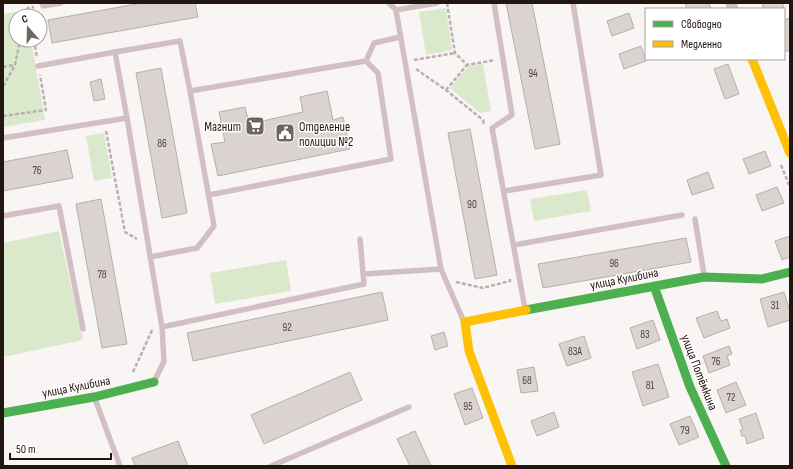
<svg xmlns="http://www.w3.org/2000/svg" width="793" height="469" font-family="'Sofia Sans Condensed',sans-serif">
	<rect width="100%" height="100%" fill="#f9f5f4"/>
	<path fill="#dae9cb" d="M446,8L452,50L426,55L419,12Z
		M26,10L27,16H16V40H31L45,120L3,127V14Z
		M483,64L491,111L480,113L450,88L469,66Z
		M104,133L112,178L94,181L86,136Z
		M587,190L591,211L534,221L530,199Z
		M59,231L83,340L3,357V243Z
		M286,260L291,291L215,304L210,273Z"/>
	<path fill="#dbd3d0" stroke="#b6aeab" d="M142,3H195L198,17L52,43L48,20Z
		M506,3H532L560,144L535,149Z
		M685,3H709L711,9H687Z
		M762,3H782L785,10L764,9Z
		M629,13L634,28L612,36L607,21Z
		M790,18V50L784,52V20Z
		M641,46L646,61L624,69L619,54Z
		M728,64L739,94L725,99L714,69Z
		M161,68L187,213L162,218L136,73Z
		M101,79L105,99L94,101L90,82Z
		M327,91L333,120L343,117L350,149L218,176L211,144L225,142L219,112L245,107L249,124L303,112L300,97Z
		M470,129L497,275L475,279L448,133Z
		M67,150L73,178L3,191V162Z
		M765,151L771,166L749,174L743,159Z
		M708,172L714,188L692,195L687,180Z
		M777,187L784,203L762,211L756,195Z
		M101,199L127,344L102,348L76,204Z
		M790,236V257L782,260L775,241Z
		M686,238L691,262L543,288L538,264Z
		M382,292L388,320L193,361L187,333Z
		M784,292L790,312V320L768,327L760,299Z
		M717,311L721,321L727,319L730,328L704,338L696,318Z
		M653,320L660,340L637,349L630,328Z
		M444,332L448,346L435,350L431,336Z
		M584,336L591,358L567,366L559,344Z
		M729,346L732,354L727,356L730,365L709,373L703,356Z
		M658,364L669,397L643,406L632,372Z
		M534,367L538,391L521,393L517,370Z
		M350,372L362,400L264,444L251,415Z
		M736,382L746,405L726,413L717,390Z
		M472,388L483,418L465,425L454,394Z
		M554,412L559,427L537,436L531,421Z
		M756,413L764,438L747,444L745,436H742L740,430H743L739,419Z
		M690,416L699,437L679,445L670,424Z
		M415,431L431,466H410L397,439Z
		M178,441L188,466H135L132,458Z"/>
	<g fill="none" stroke-linecap="round" stroke-linejoin="round">
		<path stroke="#bcaeb3" stroke-width="2.5" stroke-dasharray="4 2" stroke-linecap="butt" d="M447,3L455,53L467,65L495,60
			M28,9L29,16
			M26,16L28,8L34,7
			M34,40L37,58
			M414,60L455,53
			M3,67L14,65
			M416,69L446,90L483,120L484,124
			M3,86L15,65L20,40
			M446,90L467,65
			M3,116L46,110L40,75
			M106,131L125,232L137,239
			M781,165L790,187
			M456,282L483,288L510,281V279
			M133,372L153,328
			M78,384L96,380"/>
		<path stroke="#d2bfc5" stroke-width="5.5" d="M42,3L43,6L61,3
			M389,3L396,10L441,269L464,322
			M494,3L512,115L492,128L525,309
			M396,10L437,3
			M38,66L115,52
			M190,91L366,61L374,43L400,37
			M3,138L127,118
			M504,191L601,175L573,3
			M209,195L391,159L378,73L366,61
			M3,216L59,206L83,329
			M695,219L704,275
			M514,245L682,215
			M150,257L197,248L214,226L190,91L180,41L115,52L127,118L162,327L164,361L155,380
			M364,274L441,269
			M162,327L364,284L360,239
			M95,399L120,466
			M271,466L409,407"/>
		<path stroke="#d2bfc5" stroke-width="11" d="M731,3L733,9"/>
		<path stroke="#4caf50" stroke-width="9" d="M654,286L690,387L726,466
			M526,310L704,277L762,279L790,272
			M3,413L94,397L154,382"/>
		<path stroke="#ffc107" stroke-width="9" d="M752,59L790,153
			M512,466L469,351L465,322L526,310"/>
	</g>
	<defs>
		<g id="supermarket-square" transform="scale(1)"><rect x="-9" y="-9" width="18" height="18" rx="4" fill="#6e6460" stroke="#fff"/><path d="M-6-5.5h2.5l.6 2H6L4.5 2H-2.5L-4.4-4H-6ZM-1.5 3.2a1.3 1.3 0 1 0 .1 0ZM3 3.2a1.3 1.3 0 1 0 .1 0Z" fill="#fff"/></g>
		<g id="civic-square" transform="scale(1)"><rect x="-9" y="-9" width="18" height="18" rx="4" fill="#6e6460" stroke="#fff"/><path d="M-.6-6.5H3V-4.5H.6V-3L4-1V1h2V6H-6V1h2V-1L-.6-3ZM-1.2 2.5V6h2.4V2.5Z" fill="#fff"/></g>
	</defs>
	<g fill-rule="evenodd">
		<use href="#supermarket-square" x="255" y="126"/>
		<use href="#civic-square" x="285" y="133"/>
	</g>
	<g text-anchor="middle" stroke-width="3" stroke-linejoin="round" paint-order="stroke">
		<g font-size="11" fill="#514541">
			<text x="533" y="77">94</text>
			<text x="162" y="147">86</text>
			<text x="37" y="174">76</text>
			<text x="472" y="208">90</text>
			<text x="614" y="267">96</text>
			<text x="102" y="278">78</text>
			<text x="775" y="309">31</text>
			<text x="287" y="331">92</text>
			<text x="645" y="338">83</text>
			<text x="575" y="355">83А</text>
			<text x="716" y="365">76</text>
			<text x="527" y="384">68</text>
			<text x="650" y="389">81</text>
			<text x="731" y="401">72</text>
			<text x="468" y="410">95</text>
			<text x="685" y="434">79</text>
		</g>
		<g font-size="13" fill="#231611" stroke="#fff" text-anchor="end">
			<text x="241" y="131">Магнит</text>
			<text x="299" y="131" text-anchor="start">Отделение<tspan x="299" dy="15">полиции №2</tspan></text>
		</g>
		<g font-size="13" fill="#231611" stroke="#fff">
			<text transform="translate(624 278) rotate(-11)" y="5">улица Кулибина</text>
			<text transform="translate(700 372) rotate(69)" y="5">улица Потёмкина</text>
			<text transform="translate(76 386) rotate(-11)" y="5">улица Кулибина</text>
		</g>
	</g>
	<rect width="793" height="469" fill="none" stroke="#231611" stroke-width="8"/>
	<rect x="645" y="8" width="140" height="52" fill="#ffffff" stroke="#a7a2a0"/>
	<rect x="653" y="21" width="20" height="6" fill="#4caf50" stroke="#a7a2a0"/>
	<text x="681" y="28" font-size="12" fill="#231611">Свободно</text>
	<rect x="653" y="41" width="20" height="6" fill="#ffc107" stroke="#a7a2a0"/>
	<text x="681" y="48" font-size="12" fill="#231611">Медленно</text>
	<g transform="translate(28 28) rotate(340)"><circle r="19" fill="#ffffff" stroke="#a7a2a0"/>
	<path d="M0-3L7 15L0 10L-7 15Z" fill="#6e6460"/>
	<text y="-6" font-size="11" font-weight="bold" text-anchor="middle" fill="#231611">С</text>
	</g>
	<path d="M10 453v6h101v-6" fill="none" stroke="#231611" stroke-width="2"/>
	<text x="16" y="453" font-size="12" fill="#231611" stroke="#ffffff" stroke-width="3" paint-order="stroke">50 m</text>
</svg>
